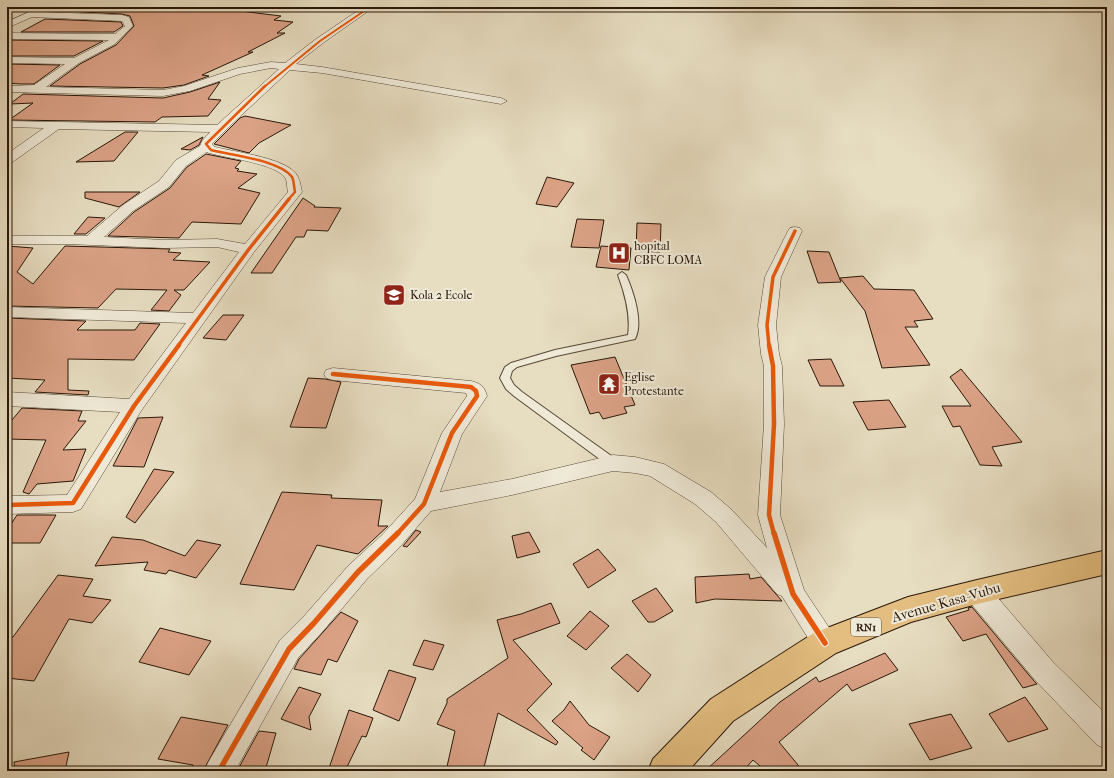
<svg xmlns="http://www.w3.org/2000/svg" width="1114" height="778" font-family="'IM FELL French Canon',serif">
	<rect width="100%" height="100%" fill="#e7ddc1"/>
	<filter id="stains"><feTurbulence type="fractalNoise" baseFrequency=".005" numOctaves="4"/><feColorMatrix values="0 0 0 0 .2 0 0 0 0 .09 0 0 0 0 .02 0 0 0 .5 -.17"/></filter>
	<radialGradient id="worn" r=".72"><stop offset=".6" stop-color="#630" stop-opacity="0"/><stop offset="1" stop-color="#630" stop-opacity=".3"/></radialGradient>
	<path fill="#dba286" stroke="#291709" d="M72,7H208L281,16L274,20L293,22L277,33H285L248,52H253L202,75L209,76L184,85L163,88L50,86L80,64L116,45L134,26L130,16L122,14L63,11Z
		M45,19L121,22L123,26L114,32H21Z
		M7,40L103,41L74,56H7Z
		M7,64L60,65L34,84H21L7,83Z
		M220,82L208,99L221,100L208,116L162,117L155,122L9,120L33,103L10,104L23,94L163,98L190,92Z
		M245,116L291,125L259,143L249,153L214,144L240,118Z
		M125,132H138L114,161L76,162Z
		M203,137L199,145L190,150L181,149Z
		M206,154L241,161L235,168L239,169L237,171L257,174L238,188L260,193L241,224L192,222L179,238L108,236L134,212L170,188L187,167Z
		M547,177L574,183L557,207L536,204Z
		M85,192H140L119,207L85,198Z
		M303,198L315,206L314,207L341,208L328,231L307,230L304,237H296L272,273H251Z
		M88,217L105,218L86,234H74Z
		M577,219L604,220L599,248L571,247Z
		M637,223L661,224L660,252L636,251Z
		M7,246L33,248L17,272L33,284L65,246L170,249L168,252L181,253L173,260L210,262L184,290H174L181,295L169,311L151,310L167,290L116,289L98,308L7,306Z
		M601,246L631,248L629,270L596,267Z
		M807,251L829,252L841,282L818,283Z
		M863,276L874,289L914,290L933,319L914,321L918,327H905L930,365L882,368L865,311L840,278Z
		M223,315H244L226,340L203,338Z
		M7,318L86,321L77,330H135L140,323L160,324L134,360L68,359V390L89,391L88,395L35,392L45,380L7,378Z
		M615,357L635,405L624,407L627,413L603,419L599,412L590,414L571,365Z
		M831,359L844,386H820L808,360Z
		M961,369L1022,442L992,447L1002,466L980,465L960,426L953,427L942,406H971L950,377Z
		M308,378L325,379L341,382L326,428L290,427Z
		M889,400L906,427L868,430L853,402Z
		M22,408L82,411L78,421H86L63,450L86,449L73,481L37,484L29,494L23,492L46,440L7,439V426Z
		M163,417L144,467L113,466L138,418Z
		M154,469L174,472L135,523L126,517Z
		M282,492L332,495L331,498L382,500L378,526H388L358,554L317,545L294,590L240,584Z
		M17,515H56L40,543H7V530Z
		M416,530L421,532L407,547L403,546Z
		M529,532L540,552L517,558L512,536Z
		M112,537L143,540L185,556L197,540L221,545L196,578L169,570L166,574L144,570L148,562L95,566Z
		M598,549L616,570L588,588L573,564Z
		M749,574L750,579L761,577L782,601L715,599L696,603L695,577Z
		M58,575L93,579L83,596L111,600L92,623L69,619L34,681L7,678V637H13Z
		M656,588L673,611L654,622H648L632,601Z
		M551,603L560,623L513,640L552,684L527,710L558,742L556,745L498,713L483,771H446L455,731L437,724L447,703V699L508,658L497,620L521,614Z
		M972,607L1034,681L1037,684L1023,688L986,634L963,641L946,617L969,610L968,608Z
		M590,611L609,626L586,650L567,636Z
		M341,612L358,621L337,662L328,659L321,675L294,669L299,659Z
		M160,628L211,641L189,675L139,662Z
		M424,640L444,645L433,670L413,665Z
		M885,653L898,670L852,691L847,684L779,742L803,771H766L753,760L743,771H705L780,702L816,677L819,682Z
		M627,654L651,675L638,692L611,668Z
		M389,670L416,678L399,721L373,710Z
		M299,687L321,694L309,717L311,730L281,719Z
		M1025,697L1048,729L1008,742L989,714Z
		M570,701L589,725L610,737L594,760L581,750L583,748L552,721L564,710Z
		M349,710L373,718L366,737L362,736L345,771H328Z
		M951,714L972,748L930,760L909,724Z
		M181,717L228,725L203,771H190L193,765L158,759Z
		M259,731L276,733L265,771H237Z
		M69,752L65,771H15L14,762Z"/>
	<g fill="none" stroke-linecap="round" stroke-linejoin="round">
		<g stroke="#584837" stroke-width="2">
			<path id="service" d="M622,272L626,275C633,291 644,322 635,339L556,356L517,367L512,371L510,378L514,385L522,392L617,460L619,463L617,466L613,467L609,466L514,396L506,389L500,378L505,367L511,363L555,350L628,335C631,315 625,294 618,275Z"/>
		</g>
		<g stroke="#584837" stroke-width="1">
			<path id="minor" d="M40,7H45L46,9L42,12L122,15L129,17L133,26L115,44L79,63L46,87L163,90L184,86L238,68L271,62L285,63L316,39L350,16L364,7H374L323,43L296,64L322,67L501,98L507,101L501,104L322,73L290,70L233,123L212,144L215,147C234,152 290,158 298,177C300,181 301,187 302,192L254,252L141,411L81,509L73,512L7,514V496L67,495L120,412L7,406V392L129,399L186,323L7,317V307L193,313L239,252L217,247L164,248L68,244H7V236H87L123,205L159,181L176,160L200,146L202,141L210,132L59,129L11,163L7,164V154L44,128L7,127V121L217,125L279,69L271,68L240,74L190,91L163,96L7,92V86L34,85L65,64L7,63V57L74,58L109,40L7,39V33L115,34L125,26L122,21L32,17L7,28V22ZM206,152C223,158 278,163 286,179C287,183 287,188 288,192L245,244L217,239L164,240L104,237L133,211L169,187L186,166Z
				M795,227L800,228L802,231L781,277L776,325L779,354L782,366L784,424L780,515L804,590L834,635L838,643L834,651L825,655L816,651L782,596L777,594L716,522L695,504L650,476L635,473L613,471L512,495L431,511L398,549L367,579L323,631L298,658L235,771H204L209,761L280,640L305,615L349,565L382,535L415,499L442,433L467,396L466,393L333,380L326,378L324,374L326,370L333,368L471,381C480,383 485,387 487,396L462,434L440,492L512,479L613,455L635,457L664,464L711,492L732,510L767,548L758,515L764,424V366L761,354L758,325L765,277L788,231L790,228Z
				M977,581L986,584L1053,662L1107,715V749L1097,745L1035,680L968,600L965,592L968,584Z"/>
		</g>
		<g stroke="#291709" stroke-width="2">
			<path id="trunk" d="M1107,550V574L977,604L911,622L836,653L733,721L688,771H648L653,759L711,699L814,633L908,597L977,580Z"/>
		</g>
		<use href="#service" fill="#efe9d7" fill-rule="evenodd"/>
		<use href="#minor" fill="#efe9d7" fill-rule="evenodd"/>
		<use href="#trunk" fill="#e4be80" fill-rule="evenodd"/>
		<g stroke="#efe9d7" stroke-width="3">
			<path id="cycleway-far4" d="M264,87L320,41L370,7"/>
		</g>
		<g stroke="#efe9d7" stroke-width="4">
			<path id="cycleway-far3" d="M265,86L206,144L211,150C230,155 280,160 292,177C294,180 294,188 295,192L288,200"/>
		</g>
		<g stroke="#efe9d7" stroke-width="5.5">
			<path id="cycleway-far2" d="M178,346L249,249L289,199
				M769,346L767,325L773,277L795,231"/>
		</g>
		<g stroke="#efe9d7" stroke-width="7">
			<path id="cycleway-far1" d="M769,345L773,366L774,424L769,515L774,534
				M333,374L471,387L476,391L477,396L452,433L424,504L397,534
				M7,505L73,503L134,406L179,345"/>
		</g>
		<g stroke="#efe9d7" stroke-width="8">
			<path id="cycleway" d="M774,533L793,594L825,643
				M219,771L289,649L314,623L358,572L398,533"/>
		</g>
		<use href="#cycleway-far4" stroke="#e8590c" stroke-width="2"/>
		<use href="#cycleway-far3" stroke="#e8590c" stroke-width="2.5"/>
		<use href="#cycleway-far2" stroke="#e8590c" stroke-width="3.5"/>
		<use href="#cycleway-far1" stroke="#e8590c" stroke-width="4.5"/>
		<use href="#cycleway" stroke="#e8590c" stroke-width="5.5"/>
	</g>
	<defs>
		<g id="hospital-square" transform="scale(1.15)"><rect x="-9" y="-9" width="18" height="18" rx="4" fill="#8f2418" stroke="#efe9d7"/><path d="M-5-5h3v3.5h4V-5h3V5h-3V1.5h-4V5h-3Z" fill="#fff"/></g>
		<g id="school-square" transform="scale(1.15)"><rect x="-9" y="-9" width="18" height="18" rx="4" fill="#8f2418" stroke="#efe9d7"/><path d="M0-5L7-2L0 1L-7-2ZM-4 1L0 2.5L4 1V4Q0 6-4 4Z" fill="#fff"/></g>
		<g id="temple-square" transform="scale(1.15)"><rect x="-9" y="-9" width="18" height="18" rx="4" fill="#8f2418" stroke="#efe9d7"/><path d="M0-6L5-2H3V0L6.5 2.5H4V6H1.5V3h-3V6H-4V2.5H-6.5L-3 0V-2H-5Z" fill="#fff"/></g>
	</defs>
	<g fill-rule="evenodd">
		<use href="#hospital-square" x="619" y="253"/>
		<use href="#school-square" x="394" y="295"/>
		<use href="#temple-square" x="609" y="384"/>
	</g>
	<g text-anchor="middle" stroke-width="4" stroke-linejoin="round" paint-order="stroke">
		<rect fill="#efe9d7" stroke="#645647" stroke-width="1" x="851" y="618" width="30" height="18" rx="3"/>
		<g font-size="11" font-weight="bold" fill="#291709">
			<text x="866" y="631">RN1</text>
		</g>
		<g font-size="12" fill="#291709" stroke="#efe9d7" text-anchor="start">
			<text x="634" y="250">hopital<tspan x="634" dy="14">CBFC LOMA</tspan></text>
			<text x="410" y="299">Kola 2 Ecole</text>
			<text x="624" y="381">Eglise<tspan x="624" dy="14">Protestante</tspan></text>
		</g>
		<g font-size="14" fill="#291709" stroke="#efe9d7">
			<text transform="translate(946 602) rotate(-16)" y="5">Avenue Kasa-Vubu</text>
		</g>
	</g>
	<rect width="1114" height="778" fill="none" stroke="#e7ddc1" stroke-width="24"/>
	<rect x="8" y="8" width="1098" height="762" fill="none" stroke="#291709" stroke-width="2"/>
	<rect x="12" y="12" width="1090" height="754" fill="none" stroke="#291709"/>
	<rect width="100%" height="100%" filter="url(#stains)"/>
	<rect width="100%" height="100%" fill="url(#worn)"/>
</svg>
